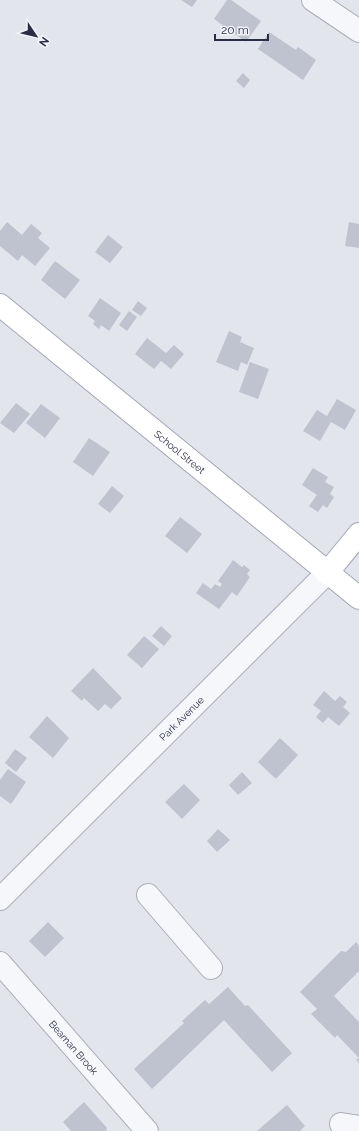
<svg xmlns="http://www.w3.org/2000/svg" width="359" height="1131" font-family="Raleway,sans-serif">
	<rect width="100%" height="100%" fill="#e3e5ec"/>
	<path fill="#bfc2cf" d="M181,0H197L192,7Z
		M227,0H231L261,21L246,42L214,19Z
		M269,32L296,50L298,47L316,60L303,80L258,49Z
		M243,73L250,80L244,88L236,81Z
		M7,222L22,235L31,224L42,233L38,238L50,248L35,266L22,255L18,261L0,246V231Z
		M349,222L359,224V248L345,246Z
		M108,235L123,247L110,263L95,252Z
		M55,261L80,280L65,299L41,280Z
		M100,298L121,313L109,331L101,325L99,329L93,324L95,321L88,316Z
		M138,301L147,308L141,316L132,310Z
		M129,311L137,317L127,331L119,325Z
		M229,331L242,337L240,342L254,348L247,365L241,362L238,371L216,362Z
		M147,338L166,353L174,345L184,354L171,369L161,361L154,369L135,354Z
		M250,362L269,369L258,399L239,392Z
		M337,399L356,410L345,430L331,422L320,441L303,431L317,410L327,416Z
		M16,403L30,414L14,433L0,423Z
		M41,404L60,418L45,438L26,423Z
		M89,438L110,452L93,476L73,462Z
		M313,468L328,477L325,482L334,487L330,494L334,497L327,508L323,505L318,512L309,506L317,495L302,485Z
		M112,486L124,496L110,513L98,504Z
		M180,517L202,534L187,553L165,536Z
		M233,560L242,567L244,565L250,570L247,574L250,577L237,596L232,592L219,609L196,593L203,583L211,589L215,584L220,587L222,584L218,581Z
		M161,626L172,636L164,646L152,636Z
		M144,636L159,649L142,668L127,655Z
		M93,668L122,698L111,709L105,704L98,711L84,698L82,701L71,691Z
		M324,691L335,701L340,696L347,702L343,707L350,713L339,726L328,717L323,723L316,717L321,711L313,705Z
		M47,716L69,738L53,758L29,737Z
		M280,738L298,755L276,779L258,762Z
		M15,749L27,758L16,772L5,763Z
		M8,769L26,782L11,804L0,796V780Z
		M242,772L252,783L238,795L229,785Z
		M184,784L200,800L182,819L165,802Z
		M218,829L230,840L217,852L207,841Z
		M48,922L64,938L45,957L29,941Z
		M356,942L359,946V971L334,996L359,1022V1063L356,1060L359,1058L337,1035L335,1038L311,1014L317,1009L300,992L341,951L346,952Z
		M228,987L245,1006L248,1005L292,1053L272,1072L224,1020L152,1089L134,1069L184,1023L182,1021L205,1000L209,1004Z
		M84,1102L107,1128L106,1131H71L63,1122Z
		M287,1105L305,1126L300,1131H257Z"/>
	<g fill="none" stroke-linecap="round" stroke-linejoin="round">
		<g stroke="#abaeba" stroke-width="24">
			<g id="minor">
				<path d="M313,0L359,31"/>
				<path d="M148,895L211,968"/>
				<path id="s1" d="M0,899L327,573"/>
				<path id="s2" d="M0,963L147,1131"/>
				<path d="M341,1124L359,1127"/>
			</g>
		</g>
		<g stroke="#a1a6b9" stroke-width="24">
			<g id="major">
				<path id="s3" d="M0,305L359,598"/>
				<path d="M327,573L359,534"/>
			</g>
		</g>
		<use href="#minor" stroke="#f6f7fa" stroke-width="22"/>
		<use href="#major" stroke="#fff" stroke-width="22"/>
	</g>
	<g text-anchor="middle" stroke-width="3" stroke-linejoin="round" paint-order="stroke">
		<g font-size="10" fill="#292e46" stroke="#f3f4f9">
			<text dy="4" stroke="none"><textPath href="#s3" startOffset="232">School Street</textPath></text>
			<text dy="4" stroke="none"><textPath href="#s1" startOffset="256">Park Avenue</textPath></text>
			<text dy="4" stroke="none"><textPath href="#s2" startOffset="112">Beaman Brook</textPath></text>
		</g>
	</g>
	<g transform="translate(36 36) rotate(125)" stroke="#f3f4f9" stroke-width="3" paint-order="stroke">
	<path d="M0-3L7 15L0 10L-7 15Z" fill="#292e46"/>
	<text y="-6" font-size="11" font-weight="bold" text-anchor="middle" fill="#292e46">N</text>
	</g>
	<path d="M215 34v6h53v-6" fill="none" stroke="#292e46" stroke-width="2"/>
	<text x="221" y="34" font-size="12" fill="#292e46" stroke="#f3f4f9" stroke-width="3" paint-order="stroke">20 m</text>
</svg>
